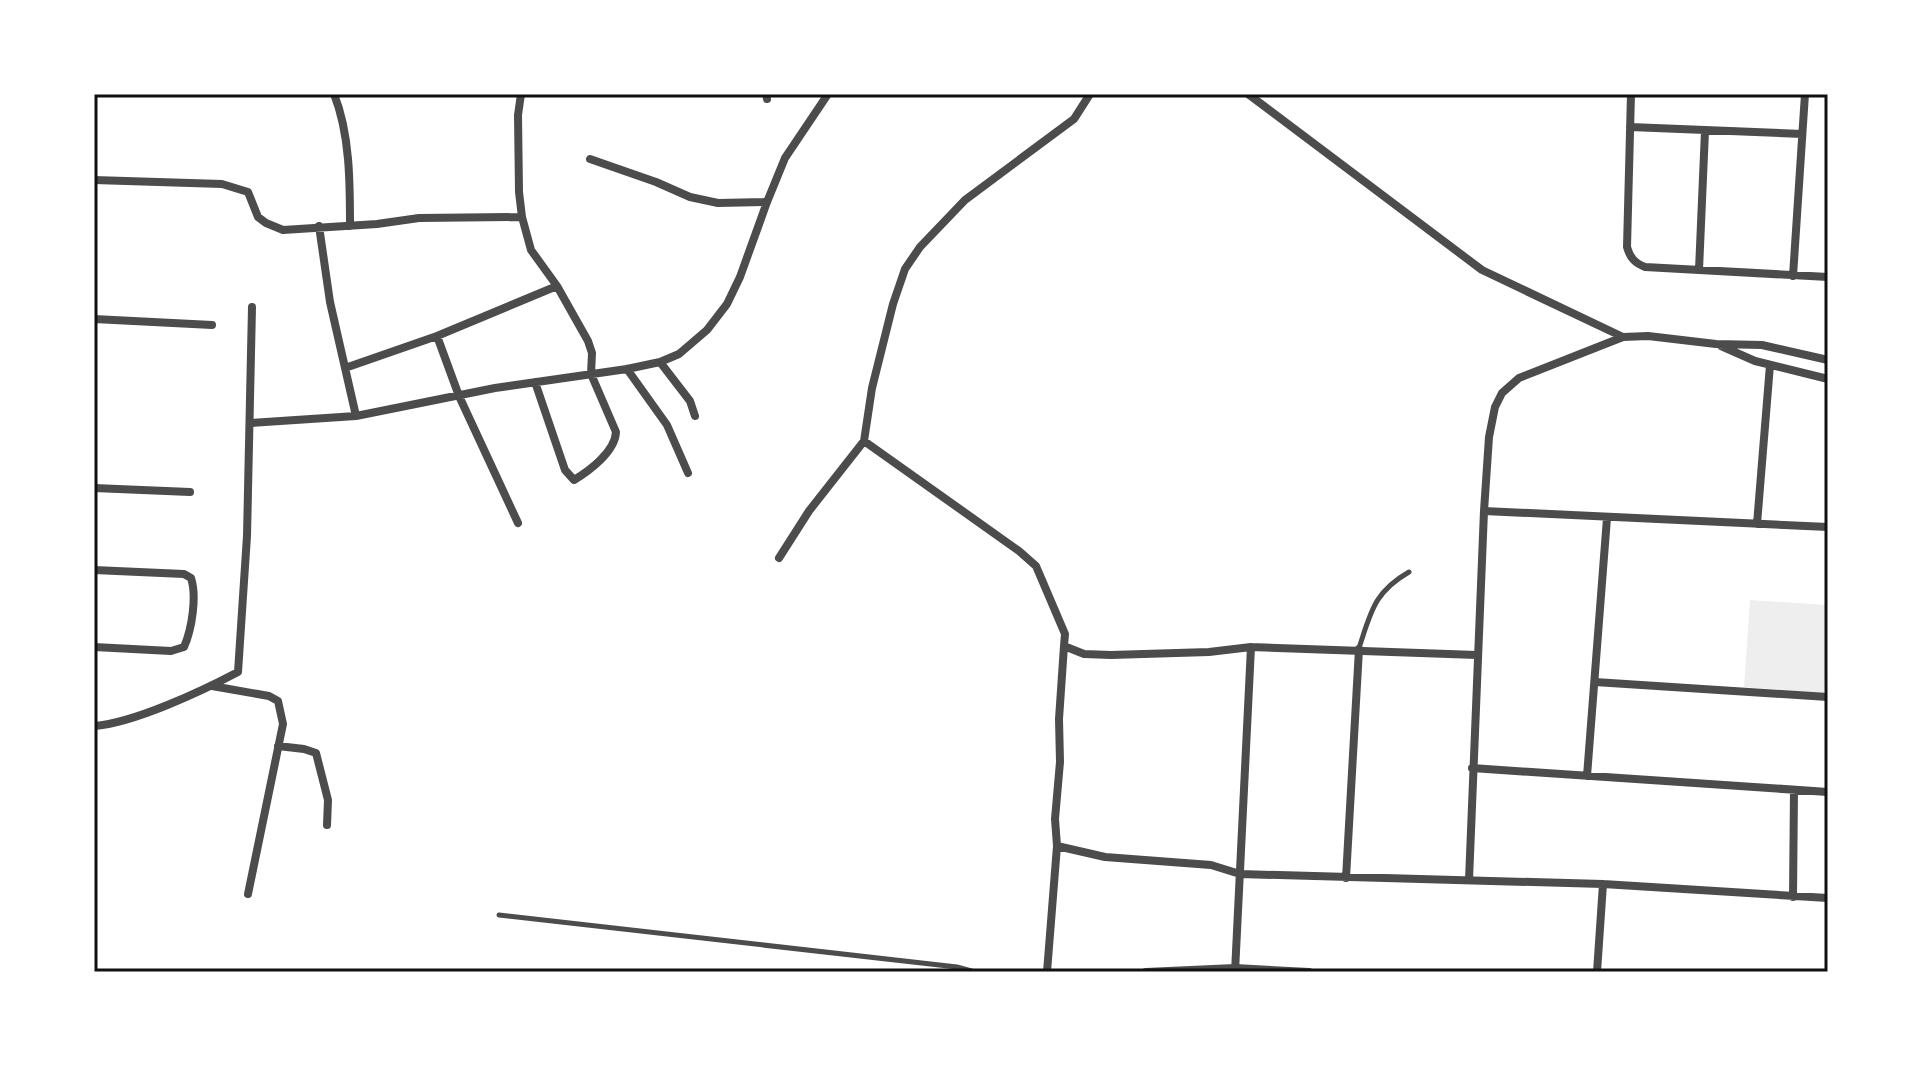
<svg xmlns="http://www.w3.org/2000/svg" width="1922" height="1066" font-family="Lato,sans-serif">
	<rect width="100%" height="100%" fill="#fff"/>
	<path fill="#eee" d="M1750,600L1828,605L1824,693L1744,687Z"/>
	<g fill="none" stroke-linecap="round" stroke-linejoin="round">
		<path stroke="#4c4c4c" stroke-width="5" d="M1359,648C1371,612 1374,592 1409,572
			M499,915L957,967L975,972"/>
		<path stroke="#4c4c4c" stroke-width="8" d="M334,94C350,134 350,183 350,226
			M521,94L518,115L519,192L522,217L531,250L557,286L588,341L592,353L591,374L616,432C615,452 589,471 574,480L565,470L535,382
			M766,94L767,99
			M1248,94L1482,270L1623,337
			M1631,94L1627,247C1630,258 1635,263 1645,267L1828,277
			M1630,127L1802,134
			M590,159L656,182L690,197L718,203L767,202
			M94,180L222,184L248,192L258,217L266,223L283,230L377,224L419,218L522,217
			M319,226L330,302L356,416
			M1699,270L1705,131
			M1793,276L1805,94
			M94,319L212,325
			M437,336L459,396L518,523
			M1721,346L1755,361L1828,379
			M660,362L690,401L695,416
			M345,368L437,336L557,286
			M627,369L667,425L688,473
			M251,423L356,416L495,388L627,369L660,362L679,354L707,330L727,304L740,277L767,202L785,158L828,94
			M864,441L1019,551L1036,566L1065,634L1064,646L1084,654L1111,655L1209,652L1251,647L1477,655
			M94,488L190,492
			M1484,511L1828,527
			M1757,524L1770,365
			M779,558L809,511L864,441L872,388L893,304L905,269L920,247L965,200L1074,119L1090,94
			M94,570L184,574L191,578C197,596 192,629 184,647L171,651L94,647
			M1595,682L1828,697
			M212,686L269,696L278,701L283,724L248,894
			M94,726C134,723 202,691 238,672L247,536L252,307
			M278,746L304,749L316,753L328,800L327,825
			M1472,768L1828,792
			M1587,776L1607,518
			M1057,846L1105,857L1211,865L1240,874L1603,884L1828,898
			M1346,878L1359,649
			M1469,880L1484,511L1489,437L1495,407L1502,393L1519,378L1623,337L1648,336L1716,344L1762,345L1828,360
			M1793,897L1794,790
			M1047,972L1057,846L1055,819L1060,762L1059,719L1064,646
			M1146,972L1235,968L1309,972
			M1235,972L1251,647
			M1597,972L1603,884"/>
	</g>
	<rect width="1922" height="1066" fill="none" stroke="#ffffff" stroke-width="192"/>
	<rect x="96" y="96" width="1730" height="874" fill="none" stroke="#111" stroke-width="3"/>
</svg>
